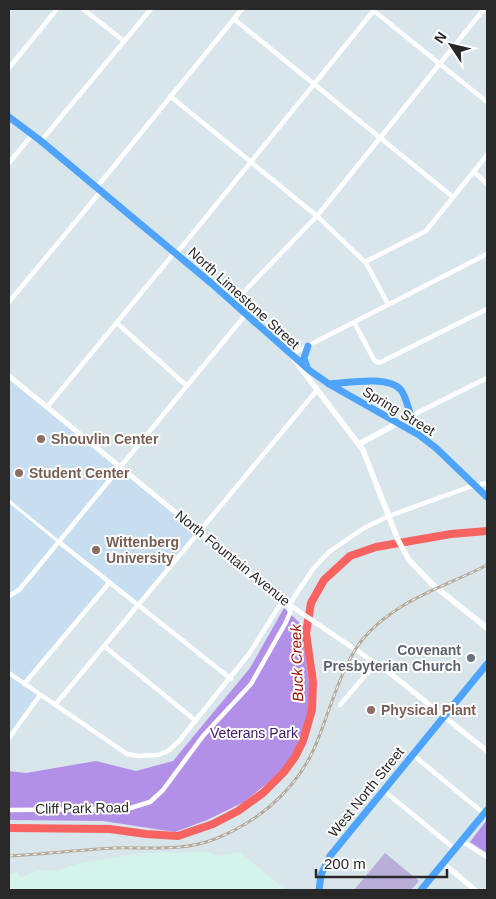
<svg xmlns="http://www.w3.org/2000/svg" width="496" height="899" font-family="Arial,sans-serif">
	<rect width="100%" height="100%" fill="#d8e6ec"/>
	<path fill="#c6def0" d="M9,375L199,531L137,606L109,583L24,684L40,695L9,738Z"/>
	<path fill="#d4f4eb" d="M208,852L217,856L240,852L285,890H9V874L17,872L21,877L41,870L57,871L77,864L142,853Z"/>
	<path fill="#b390e8" d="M284,608L304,627L303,640L309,683L310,708L298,743L291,759L276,776L244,802L207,820L175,832L103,821L9,820V771L26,773L96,761L136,771L173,761L250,668Z
		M486,821L487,822V853L470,842Z"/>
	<path fill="#b9aed8" d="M385,853L419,881L411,890H354Z"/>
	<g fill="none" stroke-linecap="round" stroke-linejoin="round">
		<path stroke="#f86261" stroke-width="8" d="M9,828L110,829L146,834L178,836L213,824L238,811L263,793L284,772L295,757L303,741L312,710L313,682L306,633L311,603L324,580L350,556L376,547L451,534L487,531"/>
		<path stroke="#fff" stroke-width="3" d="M9,501L59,542"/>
		<path stroke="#fff" stroke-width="4.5" d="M83,9L124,41
			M373,10L487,102
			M234,19L453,197
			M9,68L57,9
			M170,96L317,216L366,263L388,304
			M41,141L151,9
			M9,163L32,135
			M474,172L487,184
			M97,187L242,9
			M176,254L375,9
			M365,262L426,231L487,155
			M9,302L101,191
			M234,302L317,216L484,9
			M354,322L374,360L379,363L487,309
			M117,323L187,386
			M290,355L487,254
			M47,407L175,252
			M411,416L487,378
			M59,542L231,679
			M9,596L19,590L34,572L246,314
			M104,646L196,721
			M9,673L127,754L138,756L158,755L168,751L179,741L249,654L283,600
			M24,684L109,583
			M55,705L317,390
			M340,705L376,663
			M9,738L40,695
			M413,755L487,816
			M383,790L455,849
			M9,810L127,809L150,802L163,790L203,736L251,684L285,624L290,613L289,605L313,569L329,552L364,528L389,516L469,487L487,483
			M462,841L487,857"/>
		<path stroke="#fff" stroke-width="5" d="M9,376L285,602L390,673L487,751
			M443,863L475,890"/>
		<path stroke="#fff" stroke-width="5.5" d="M293,358L363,450L398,540L409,560L432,584L487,628
			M359,444L411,416"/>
		<path stroke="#4ea4fc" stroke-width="7" d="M9,117L41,141L211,283L309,370L329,384L419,435L436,448L487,497
			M307,367L304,358L308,346
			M329,384C348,383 388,375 401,390C406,397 408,407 411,416
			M319,890L321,875L330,856L487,664
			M421,890L487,810"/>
		<g stroke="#b5aa9b" stroke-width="3">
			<path id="rail" d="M9,856C44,854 79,850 114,848C149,847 181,852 215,839C255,823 290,795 310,757C319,740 324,722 331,704C339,682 348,658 362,640C395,600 443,588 487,565"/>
		</g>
		<use href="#rail" stroke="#fff" stroke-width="1" stroke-dasharray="4" stroke-linecap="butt"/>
	</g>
	<g fill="#8d6e63" stroke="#fff" stroke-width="2">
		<circle cx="41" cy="439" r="5"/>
		<circle cx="19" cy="473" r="5"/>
		<circle cx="96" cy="550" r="5"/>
		<circle cx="371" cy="710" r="5"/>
	</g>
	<circle fill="#6b7280" stroke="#fff" stroke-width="2" cx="471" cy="658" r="5"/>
	<g text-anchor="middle" stroke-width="4" stroke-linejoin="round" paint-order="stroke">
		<g font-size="14" fill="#282828" stroke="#fff">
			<text transform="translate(244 298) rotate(42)" y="5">North Limestone Street</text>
			<text transform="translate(399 411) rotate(31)" y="5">Spring Street</text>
			<text transform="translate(233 558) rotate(39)" y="5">North Fountain Avenue</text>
			<text transform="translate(366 792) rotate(-51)" y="5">West North Street</text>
			<text transform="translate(82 808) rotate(-1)" y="5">Cliff Park Road</text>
		</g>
		<g font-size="14" font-weight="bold" fill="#785e54" stroke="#fff" text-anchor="start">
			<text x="51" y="444">Shouvlin Center</text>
			<text x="29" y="478">Student Center</text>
			<text x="106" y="547">Wittenberg<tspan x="106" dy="16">University</tspan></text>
			<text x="381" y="715">Physical Plant</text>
		</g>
		<g font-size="14" font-weight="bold" fill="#5b616d" stroke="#fff" text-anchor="end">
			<text x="461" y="655">Covenant<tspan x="461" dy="16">Presbyterian Church</tspan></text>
		</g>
		<g font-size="14" fill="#42136a" stroke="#fff">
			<text x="254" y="738">Veterans Park</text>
		</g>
		<g font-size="15" font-style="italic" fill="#a31002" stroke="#fff">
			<text transform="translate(297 663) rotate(-92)" y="5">Buck Creek</text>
		</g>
	</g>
	<rect width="496" height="899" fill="none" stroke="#282828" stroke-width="20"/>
	<g transform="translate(451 45) rotate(305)" stroke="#ffffff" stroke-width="4" paint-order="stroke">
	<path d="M0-4L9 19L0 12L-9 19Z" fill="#282828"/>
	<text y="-8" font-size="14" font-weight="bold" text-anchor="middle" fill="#282828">N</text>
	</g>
	<path d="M316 869v8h131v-8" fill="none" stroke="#282828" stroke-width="2.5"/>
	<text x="324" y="869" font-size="15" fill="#282828" stroke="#ffffff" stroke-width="4" paint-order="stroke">200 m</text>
</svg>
